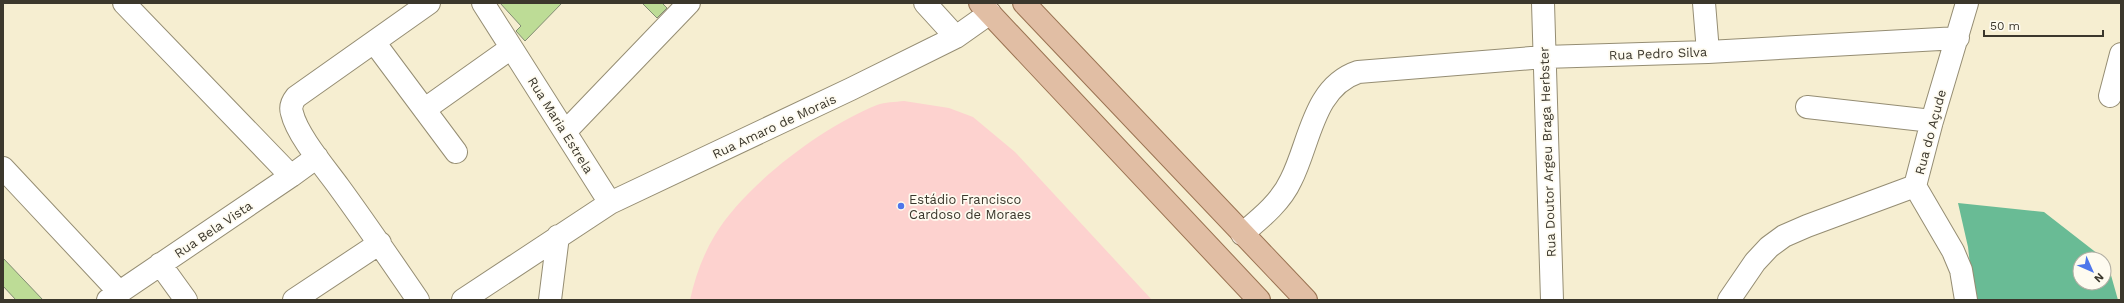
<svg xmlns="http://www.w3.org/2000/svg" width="2124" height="303" font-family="'Work Sans',sans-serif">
	<rect width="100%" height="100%" fill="#f6eed1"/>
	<path fill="#fdd2cf" d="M904,101L949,108L973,117L1015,152L1152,300H690C695,277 703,255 715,235C746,184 822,127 877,105C885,102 895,102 904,101Z"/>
	<path fill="#69bb95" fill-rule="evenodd" d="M1958,203L2044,212L2107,261L2118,300H1974L1968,247ZM2080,259H2104V283H2080Z"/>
	<path fill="#bddc96" stroke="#818c73" d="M500,3H562L525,41L516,31L521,26Z
		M642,3H662L667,8L657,18Z
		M3,258L43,300H16L3,286Z"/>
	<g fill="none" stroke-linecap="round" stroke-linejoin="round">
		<g stroke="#958d73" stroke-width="24">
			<path id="minor" d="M124,3L291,176
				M483,3L610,203
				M925,3L956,37
				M1543,3L1552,300
				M1704,3L1708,52
				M374,42L456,152
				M2110,96L2121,54
				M1807,107L1932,121
				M425,109L511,48
				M566,131L689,3
				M3,168L120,293
				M1242,234C1261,218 1281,202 1291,180C1310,143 1313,87 1358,72L1544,57L1708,52L1958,38
				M160,264L186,300
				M108,300L291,176L317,157
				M294,300L380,243
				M418,300C392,262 366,224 339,187C326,169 297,135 292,113C290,107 292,102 296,97L429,3
				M463,300L610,203L851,89L956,37L990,13
				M550,300L558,236
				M1729,300L1755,262L1769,247L1784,236L1807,226L1915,186
				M1966,300L1961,270L1953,251L1915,186L1932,121L1967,3"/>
		</g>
		<g stroke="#9a7352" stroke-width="24">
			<path id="major" d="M980,3L1259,300
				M1024,3L1306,300"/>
		</g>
		<use href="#minor" stroke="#fff" stroke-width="22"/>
		<use href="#major" stroke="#e1bea4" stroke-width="22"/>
	</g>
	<circle fill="#4e76ea" stroke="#fefbf0" stroke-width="1.5" cx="901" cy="206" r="4"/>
	<g text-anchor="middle" stroke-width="3.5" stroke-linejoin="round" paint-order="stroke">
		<g font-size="13" fill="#3b372c" stroke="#fefbf0">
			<text transform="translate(1658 53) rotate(-2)" y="5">Rua Pedro Silva</text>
			<text transform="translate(561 125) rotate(58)" y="5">Rua Maria Estrela</text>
			<text transform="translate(774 126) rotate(-25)" y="5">Rua Amaro de Morais</text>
			<text transform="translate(1930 132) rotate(-75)" y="5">Rua do Açude</text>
			<text transform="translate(1547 152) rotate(-92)" y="5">Rua Doutor Argeu Braga Herbster</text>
			<text transform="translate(213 229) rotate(-34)" y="5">Rua Bela Vista</text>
		</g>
		<g font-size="13" fill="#3b372c" stroke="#fefbf0" text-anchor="start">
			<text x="909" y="204">Estádio Francisco<tspan x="909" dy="15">Cardoso de Moraes</tspan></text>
		</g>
	</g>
	<rect width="2124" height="303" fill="none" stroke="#3b372c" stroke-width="8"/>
	<g transform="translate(2092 271) rotate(135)"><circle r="19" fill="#fefbf0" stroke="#b0ada2"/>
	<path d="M0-3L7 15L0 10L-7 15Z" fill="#4e76ea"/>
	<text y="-6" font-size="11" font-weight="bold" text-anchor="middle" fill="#3b372c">N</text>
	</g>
	<path d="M1984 30v6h119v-6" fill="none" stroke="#3b372c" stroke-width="2"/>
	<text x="1990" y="30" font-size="12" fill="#3b372c" stroke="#fefbf0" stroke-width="3" paint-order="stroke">50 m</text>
</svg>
